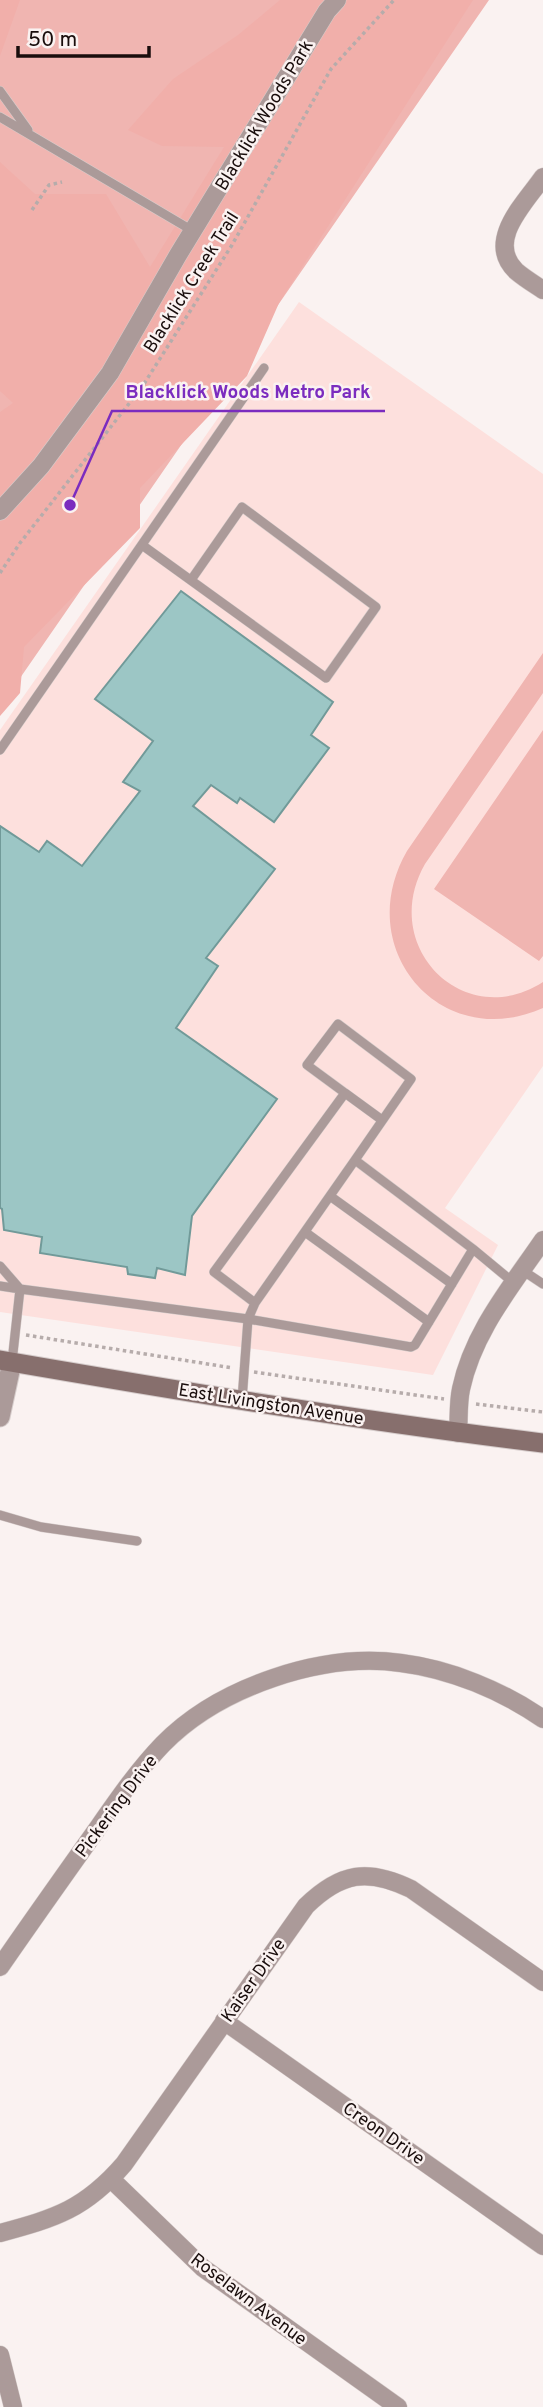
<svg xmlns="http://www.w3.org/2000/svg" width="543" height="2407" font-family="Overpass,sans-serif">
	<rect width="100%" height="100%" fill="#faf2f1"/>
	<path fill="#fde0dd" d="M299,302L543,474V1066L445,1208L498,1245L433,1375L0,1312V730Z"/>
	<path fill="#f0b5b1" d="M0,0H489L0,707Z
		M543,653V693L425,864C378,946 464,1033 543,982V1008C440,1054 351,948 407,851Z
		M543,730V956L539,961L434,889Z"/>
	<path fill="#f1afaa" d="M0,0H20L0,56Z
		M280,0H473L279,303L247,376L140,488V528L24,647L20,693L0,716V412L13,403L0,391V162L35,194H106L150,267L224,147L162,146L128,130L173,79L238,35Z"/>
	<path fill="#9cc6c5" stroke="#719a99" stroke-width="2" d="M181,591L333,702L311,735L329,748L274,822L240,798L237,803L211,785L193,806L275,869L206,958L218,966L176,1028L277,1099L192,1216L185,1275L157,1268L155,1278L128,1274L127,1267L40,1253L42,1237L4,1230L2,1209L0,1208V826L39,852L47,841L82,866L140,791L123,782L153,741L95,699Z"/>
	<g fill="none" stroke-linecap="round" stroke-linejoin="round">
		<g stroke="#d6cdcc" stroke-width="10">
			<path id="service" d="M0,91L28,130
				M0,117L193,231
				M142,545L326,678L376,607L242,507L191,580
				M0,750L264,368
				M345,1093L382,1120
				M330,1196L452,1284
				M305,1232L429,1322
				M473,1249L355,1160L255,1303L248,1319L411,1347L415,1345L473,1249L514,1283
				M0,1266L20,1289L0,1286
				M522,1270L543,1284
				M255,1303L214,1272L345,1093L307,1065L338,1024L411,1079L355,1160
				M12,1362L20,1289L248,1319L242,1400
				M0,1515L41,1527L137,1541"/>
		</g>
		<g stroke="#d6cdcc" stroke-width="19">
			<path id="minor" d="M543,177C525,203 485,241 516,271C524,278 534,284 543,290
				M0,511L41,466L110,373L178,255L327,11L337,0
				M458,1433C459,1419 458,1403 461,1389C473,1332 511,1287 543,1240
				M0,1967C31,1922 63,1877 95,1832C116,1802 137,1771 163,1744C219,1687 322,1652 401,1663C450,1669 503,1691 543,1719
				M224,2021L543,2246
				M111,2179L203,2268L398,2407
				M0,2233C56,2218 85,2209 124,2164L306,1906C341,1872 368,1868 411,1889L543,1982
				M0,2355L13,2407"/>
		</g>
		<g stroke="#d6cdcc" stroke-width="21">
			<path id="tertiary" d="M0,1417L12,1362"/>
		</g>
		<g stroke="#d6cdcc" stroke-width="21">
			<path id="secondary" d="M0,1360C180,1391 361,1421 543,1443"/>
		</g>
		<path stroke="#b6acab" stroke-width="3.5" stroke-dasharray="3.5 3.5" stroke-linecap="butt" d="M32,210L49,185L62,182
			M0,573L20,543L142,387L232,245L331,69L394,0
			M26,1335L233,1368
			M254,1372L444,1399
			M476,1404L543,1412"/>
		<use href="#service" stroke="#ab9a99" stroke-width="9"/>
		<use href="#minor" stroke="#ab9a99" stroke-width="18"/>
		<use href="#tertiary" stroke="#ab9a99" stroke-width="19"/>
		<use href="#secondary" stroke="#876f6d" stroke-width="19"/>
	</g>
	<g text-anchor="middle" stroke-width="5" stroke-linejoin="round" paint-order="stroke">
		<g font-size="18" fill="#190d0c" stroke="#faf2f1">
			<text transform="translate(264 115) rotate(-59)" y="6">Blacklick Woods Park</text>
			<text transform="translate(191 282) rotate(-58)" y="6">Blacklick Creek Trail</text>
			<text transform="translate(271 1404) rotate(9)" y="6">East Livingston Avenue</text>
			<text transform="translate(116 1806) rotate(-53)" y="6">Pickering Drive</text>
			<text transform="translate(253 1980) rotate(-55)" y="6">Kaiser Drive</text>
			<text transform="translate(384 2133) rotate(35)" y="6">Creon Drive</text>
			<text transform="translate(249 2299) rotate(37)" y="6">Roselawn Avenue</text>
		</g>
	</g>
	<path fill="none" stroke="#7b2cbf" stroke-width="2.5" d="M70 505L112 411H385"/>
	<circle fill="#7b2cbf" stroke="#faf2f1" stroke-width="2.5" cx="70" cy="505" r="7"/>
	<g font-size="19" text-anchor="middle" font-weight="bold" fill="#7b2cbf" stroke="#faf2f1" stroke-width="5" stroke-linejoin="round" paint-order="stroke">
		<text x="248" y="398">Blacklick Woods Metro Park</text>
	</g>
	<path d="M18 46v10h131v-10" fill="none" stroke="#190d0c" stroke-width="3.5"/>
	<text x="28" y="46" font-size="21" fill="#190d0c" stroke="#faf2f1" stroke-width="5" paint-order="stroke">50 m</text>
</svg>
